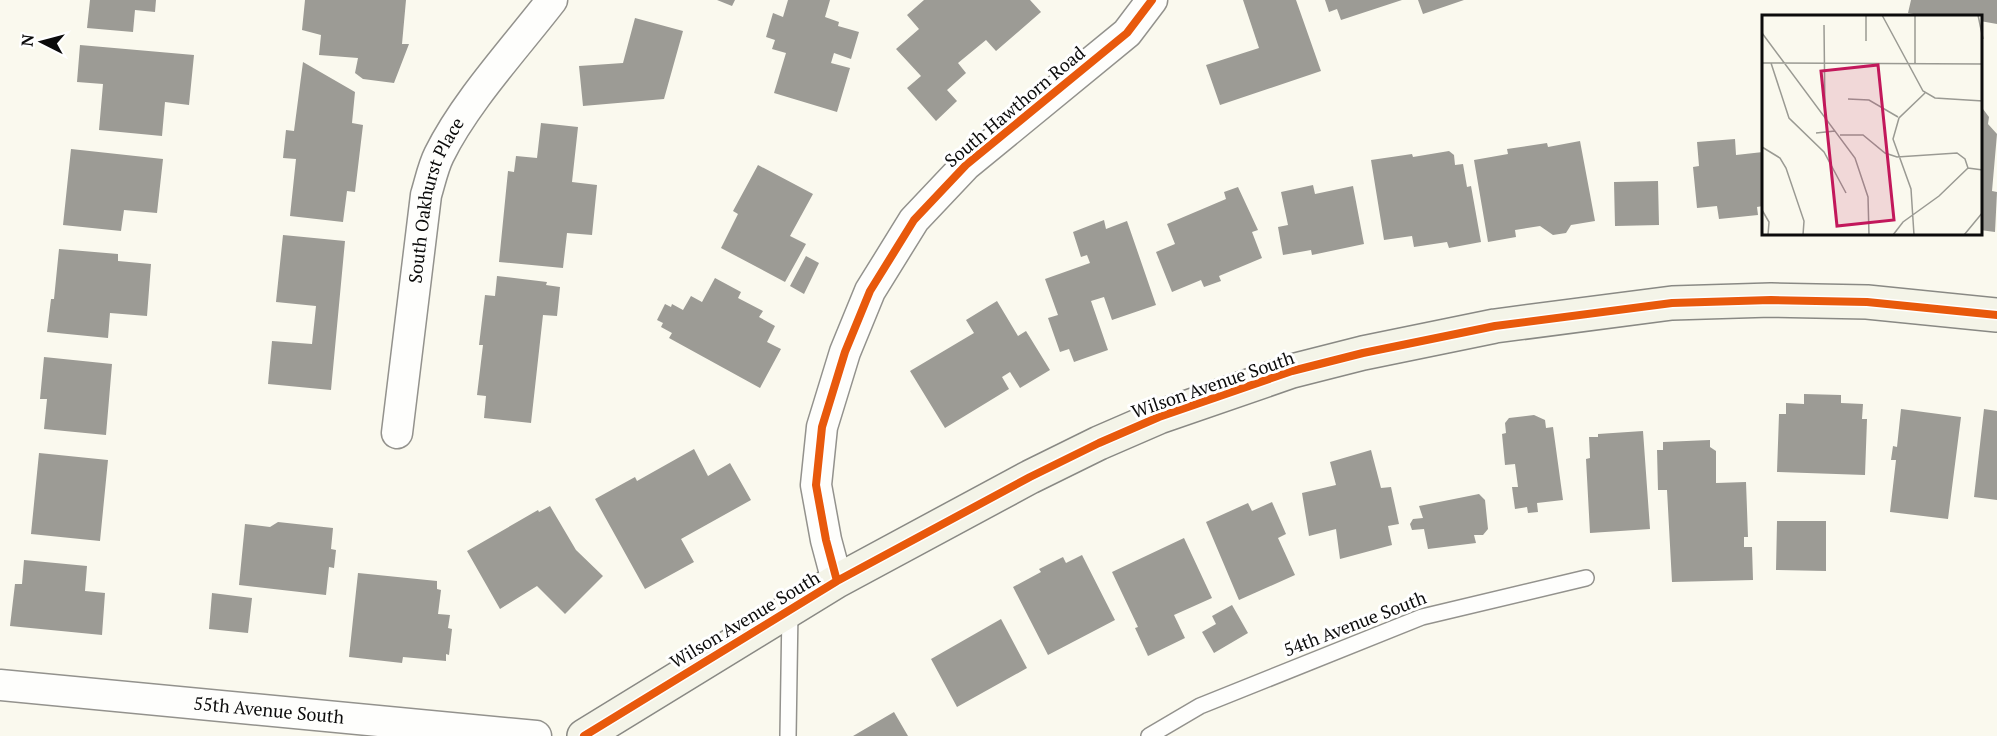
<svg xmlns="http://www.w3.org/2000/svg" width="1997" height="736" font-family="'PT Serif',serif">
	<rect width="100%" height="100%" fill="#faf9ee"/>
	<path fill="#9c9b95" d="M90,0H156L155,12L135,10L133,32L87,28Z
		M305,0H406L402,44H409L394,83L363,79L355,73L358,58L319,55L321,35L302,30Z
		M717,0H735L732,6Z
		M788,0H830L825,17L839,22L838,26L859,32L851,59L834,53L831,63L850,68L837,112L774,93L786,53L772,49L775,40L766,37L773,13L783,17Z
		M924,0H1030L1041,12L996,51L986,40L958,63L966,73L947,90L957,101L936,121L907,88L921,76L896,49L919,29L907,15Z
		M1243,0H1296L1321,71L1220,105L1206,65L1259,48Z
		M1325,0H1402L1341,20L1337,9L1329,12Z
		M1418,0H1464L1423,14Z
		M1911,0H1997V24L1980,21V16H1924L1908,13Z
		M635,18L683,31L664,99L583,106L579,66L623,63Z
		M80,45L194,55L189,105L165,102L162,136L99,130L103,84L77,82Z
		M303,62L355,92L352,123L363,125L355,192L347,191L343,222L290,216L296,159L283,158L286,130L294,131Z
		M1980,109H1983L1989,117L1988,124L1997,134L1992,191L1997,192L1995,232L1980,230Z
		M541,123L578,127L572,182L597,185L592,235L567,233L563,268L499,262L508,171L514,172L516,156L537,158Z
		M1735,139L1736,155L1763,152V206L1757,207L1758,215L1719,219L1717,206L1697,208L1693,167L1699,166L1697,142Z
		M1580,141L1595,221L1571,225L1566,233L1553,235L1540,226L1515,230L1516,237L1488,242L1474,160L1508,154L1507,149L1547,143L1548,147Z
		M71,149L163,159L157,213L124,210L121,231L63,225Z
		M1449,151L1454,155L1455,165L1463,164L1467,187L1471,186L1481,242L1449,248L1447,242L1414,247L1412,236L1384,240L1371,160L1412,154L1413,157Z
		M758,165L813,194L790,236L806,244L785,282L721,248L738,214L733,211Z
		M1658,181L1659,225L1615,226L1614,182Z
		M1313,185L1315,194L1353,186L1364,244L1312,255L1311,250L1283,255L1278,227L1288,225L1281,192Z
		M1238,187L1258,230L1252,232L1262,258L1219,276L1221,281L1204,287L1201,280L1172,292L1156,252L1175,244L1167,224L1226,199L1224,192Z
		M1104,220L1106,229L1127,221L1156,305L1112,320L1104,297L1091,301L1108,350L1074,362L1069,349L1060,352L1048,318L1058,315L1045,279L1090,263L1087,255L1081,257L1073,232Z
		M283,235L345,241L331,390L268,384L272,341L312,344L316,306L276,302Z
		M59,249L118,254V261L151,264L147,316L110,313L108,338L47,332L51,299H54Z
		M806,256L819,263L804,294L790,286Z
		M497,276L547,282L546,285L560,287L557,316L543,315L531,423L484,418L486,396L477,395L483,345H479L485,295L495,296Z
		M715,278L741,292L738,298L763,311L759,317L775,326L767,342L781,349L760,388L669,338L672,333L661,327L663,323L657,320L665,304L671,307L672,304L683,310L691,296L702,302Z
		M997,301L1018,336L1026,331L1050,370L1020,388L1010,372L1002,377L1009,389L945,428L910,371L974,333L966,320Z
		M44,357L112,364L106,435L44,429L47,399H40Z
		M1804,394L1841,395V403L1863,404L1862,419H1867L1865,475L1777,472L1779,414H1786V403L1804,404Z
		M1901,409L1961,417L1948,519L1890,512L1896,460H1891L1893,446L1897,447Z
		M1984,409L1997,411V500L1974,497Z
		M1534,415L1545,420L1546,428L1553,427L1563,500L1537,503L1538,512L1528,513L1527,507L1515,509L1512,487H1518L1515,464L1505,465L1502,434L1506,433L1505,423L1509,418Z
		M1643,431L1650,529L1590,533L1586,459L1590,458L1589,437H1598V434Z
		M1710,440V447L1716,451V483L1746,482L1748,537H1744V547H1752L1753,580L1672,582L1667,490H1658L1657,450H1663V442Z
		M694,449L708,476L730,463L751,500L681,539L694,562L645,589L595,499L635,477L637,481Z
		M1371,450L1381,488L1391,487L1399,524L1388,526L1392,545L1340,559L1336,529L1309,536L1302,493L1336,485L1330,462Z
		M39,453L108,460L100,541L31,534Z
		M1479,494L1485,500L1488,529L1483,535H1474L1476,543L1428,549L1424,529L1412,530L1410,524L1413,519L1423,518L1419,506Z
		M1272,502L1286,534L1278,538L1295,575L1239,600L1206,522L1248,503L1252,511Z
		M550,506L576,550L603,576L565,614L537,586L500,609L467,551L538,510L539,512Z
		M1777,521H1826V571L1776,570Z
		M278,522L333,528L331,549L336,550L334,568L329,567L326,595L239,585L245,524L270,527Z
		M1184,538L1212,598L1174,615L1185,638L1148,656L1135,628L1138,627L1112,572Z
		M1082,555L1115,620L1048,655L1013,587L1041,572L1039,569L1063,557L1066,563Z
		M24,560L87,566L85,591L105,593L102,635L10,626L15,584H22Z
		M358,573L437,581V589L441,590L438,614L450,615L448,628L452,629L449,655L446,654V661L403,657L402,663L349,657Z
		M212,593L252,598L248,633L209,629Z
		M1232,605L1248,633L1214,653L1202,632L1216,624L1212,616Z
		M1001,619L1027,668L957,707L931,659Z
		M894,712L908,736H853Z"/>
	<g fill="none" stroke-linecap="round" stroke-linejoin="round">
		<g stroke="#93928d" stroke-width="18">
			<path id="service" d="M788,736L790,610
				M1149,736L1200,706L1422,617L1586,578"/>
		</g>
		<g stroke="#93928d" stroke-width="33">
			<g id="minor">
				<path id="s1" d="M397,433L426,195C430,182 433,167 439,155C465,102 515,48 552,0"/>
				<path d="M837,581L826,540L816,485L822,427L845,352L870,291L914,220L966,165L1127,33L1152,0"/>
				<path id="s2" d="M0,685L536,736"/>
			</g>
		</g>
		<g stroke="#898984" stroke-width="36">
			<path id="secondary" d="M584,736L837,581L1030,477L1099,443L1159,417L1292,371L1363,353L1495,326L1672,303L1771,300L1867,302L1997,315"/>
		</g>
		<use href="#service" stroke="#fefefc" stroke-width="15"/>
		<use href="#minor" stroke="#fefefc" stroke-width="30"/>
		<use href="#secondary" stroke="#f4f4e8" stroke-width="33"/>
		<g stroke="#fff" stroke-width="11">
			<path id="cycleway" d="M837,581L826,540L816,485L822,427L845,352L870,291L914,220L966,165L1127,33L1152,0
				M584,736L837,581L1030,477L1099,443L1159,417L1292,371L1363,353L1495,326L1672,303L1771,300L1867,302L1997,315"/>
		</g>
		<use href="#cycleway" stroke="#e8590c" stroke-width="8"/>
	</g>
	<g text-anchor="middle" stroke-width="6" stroke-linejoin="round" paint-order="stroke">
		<g font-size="18" fill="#0b0b0b" stroke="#fff">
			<text transform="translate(1015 107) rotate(-40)" y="6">South Hawthorn Road</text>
			<text dy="6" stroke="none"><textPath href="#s1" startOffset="237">South Oakhurst Place</textPath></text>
			<text transform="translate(1213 385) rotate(-19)" y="6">Wilson Avenue South</text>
			<text transform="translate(745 620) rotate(-31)" y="6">Wilson Avenue South</text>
			<text transform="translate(1355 624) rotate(-21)" y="6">54th Avenue South</text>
			<text dy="6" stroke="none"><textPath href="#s2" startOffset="270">55th Avenue South</textPath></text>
		</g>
	</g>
	<g transform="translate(1762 15)">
		<rect width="220" height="220" fill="#faf9ee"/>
		<path fill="none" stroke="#9a9a93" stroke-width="1.5" d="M104,0V26M120,0L161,76L173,83L221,86M153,0V49M216,0L221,24M62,10L63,101M0,18L93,143L106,182L107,220M0,48L221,49M9,48L27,103L62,137L84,178M86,84L107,85L136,102M54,118L73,116M78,120H101L123,138L135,142L195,138L203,144L206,153L221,155M0,132L18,143L24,153L42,206L41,220M0,195L7,207L6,220M131,220L141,207L177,181L206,153M152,220L149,174L131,124L137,103L163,78M202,220L221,197"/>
		<path fill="#c2185b" fill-opacity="0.15" stroke="#c2185b" stroke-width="3" d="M116,50L132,205L75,211L59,56Z"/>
		<rect width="220" height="220" fill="none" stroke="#0b0b0b" stroke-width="3"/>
	</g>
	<g transform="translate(42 42) rotate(276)" stroke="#ffffff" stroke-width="4.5" paint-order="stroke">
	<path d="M0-4.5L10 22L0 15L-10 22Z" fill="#0b0b0b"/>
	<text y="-9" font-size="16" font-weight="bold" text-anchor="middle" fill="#0b0b0b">N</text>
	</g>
</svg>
